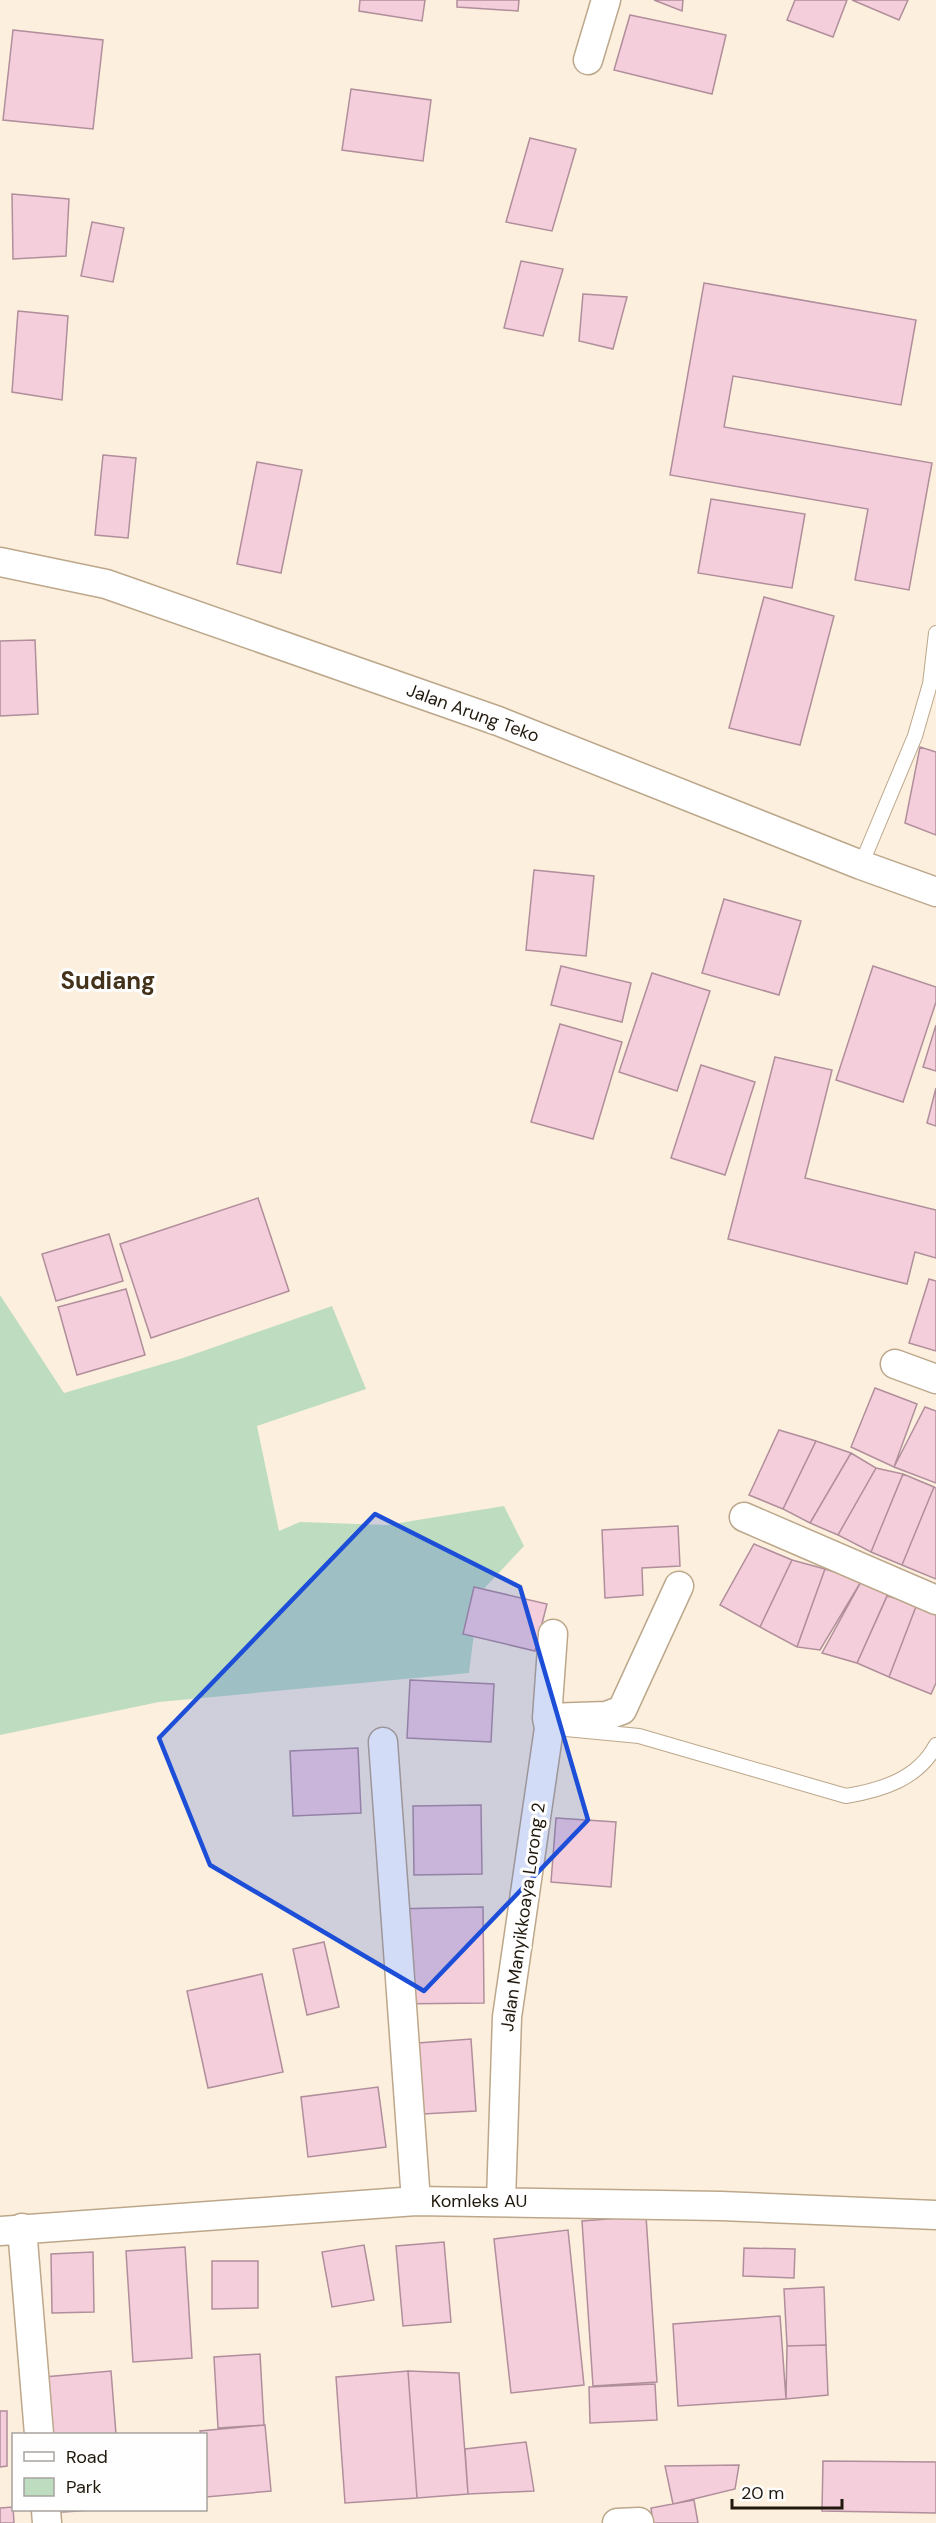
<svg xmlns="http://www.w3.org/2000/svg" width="936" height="2523" font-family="'DM Sans',sans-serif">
	<rect width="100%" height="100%" fill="#fcefdd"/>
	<path fill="#beddc0" d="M0,1295L64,1393L183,1358L332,1306L366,1389L257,1426L279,1531L300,1522L387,1525L504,1506L524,1546L479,1594L469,1673L159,1702L0,1735Z"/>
	<path fill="#f4cedb" stroke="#b18e9b" stroke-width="1.5" d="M360,0H425L422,21L359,11Z
		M457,0H519L518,11L457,7Z
		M654,0H683L682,11Z
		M795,0H847L833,37L787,20Z
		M852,0H908L899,20Z
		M630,15L726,35L712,94L614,70Z
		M13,30L103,40L93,129L3,120Z
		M351,89L431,100L423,161L342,150Z
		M530,138L576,149L552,231L506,222Z
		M12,194L69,199L66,256L13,259Z
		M92,222L124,228L113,282L81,276Z
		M521,261L563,269L543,336L504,328Z
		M704,283L916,320L901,405L733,376L724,427L932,463L909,590L855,580L868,509L670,475Z
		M583,294L627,297L613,349L579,341Z
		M18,311L68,316L62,400L12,392Z
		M103,455L136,458L128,538L95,535Z
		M257,462L302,470L281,573L237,564Z
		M711,499L805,514L792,588L698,573Z
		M764,597L834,616L800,745L729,728Z
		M35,640L38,714L0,716V641Z
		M920,747L936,752V835L905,823Z
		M534,870L594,876L586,956L526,950Z
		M724,899L801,921L779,995L702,973Z
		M561,966L631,983L622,1022L551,1005Z
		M873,966L936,987V1002L903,1102L836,1080Z
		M652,973L710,991L677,1091L619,1072Z
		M560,1024L622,1042L593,1139L531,1122Z
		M936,1025V1071L923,1067Z
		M775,1057L832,1070L805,1178L936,1210V1258L915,1252L907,1284L728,1239Z
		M701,1065L755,1082L725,1175L671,1158Z
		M936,1088V1126L927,1123Z
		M258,1198L289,1291L151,1338L120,1244Z
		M109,1234L123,1281L56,1301L42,1254Z
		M929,1279L936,1281V1351L909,1343Z
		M126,1289L145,1355L77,1375L58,1307Z
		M875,1388L917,1404L894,1467L851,1447Z
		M925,1407L936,1411V1483L894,1467Z
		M779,1430L816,1441L783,1509L749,1495Z
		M816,1441L851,1453L810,1523L783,1509Z
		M851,1453L876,1468L838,1535L810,1523Z
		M876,1468L903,1474L871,1552L838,1535Z
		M903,1474L934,1487L902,1565L871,1552Z
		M934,1487L936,1488V1579L902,1565Z
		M678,1526L680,1566L642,1568L643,1595L605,1598L602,1530Z
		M754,1544L792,1560L760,1627L720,1605Z
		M792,1560L825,1569L797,1647L760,1627Z
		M825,1569L862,1580L820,1650L797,1647Z
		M862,1580L889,1592L857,1663L822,1653Z
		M474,1587L547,1604L535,1651L463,1634Z
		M887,1596L917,1604L889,1677L857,1663Z
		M917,1604L936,1611V1683L931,1694L889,1677Z
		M410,1680L494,1684L491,1742L407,1738Z
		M358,1748L361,1813L293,1816L290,1751Z
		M481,1805L482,1874L414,1875L413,1806Z
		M556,1818L616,1822L611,1887L551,1882Z
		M483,1907L484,2003L392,2004L391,1909Z
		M324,1942L339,2007L307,2015L293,1949Z
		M262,1974L283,2072L208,2088L187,1991Z
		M471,2039L476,2111L423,2114L418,2043Z
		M378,2087L386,2147L308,2157L301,2097Z
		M646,2216L657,2382L593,2386L582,2221Z
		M568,2230L584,2385L511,2393L494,2239Z
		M444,2242L451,2322L403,2326L396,2246Z
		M364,2245L374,2300L332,2307L322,2252Z
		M185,2247L192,2358L133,2362L126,2251Z
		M744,2248L795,2249L794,2278L743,2276Z
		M93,2252L94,2312L52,2313L51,2254Z
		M212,2261H258V2308L212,2309Z
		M824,2287L826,2345L787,2346L784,2289Z
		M780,2316L786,2399L678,2406L673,2324Z
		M826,2345L828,2395L786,2399L787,2346Z
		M260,2354L264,2425L218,2428L214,2357Z
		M111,2371L116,2434H49L44,2377Z
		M408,2371L417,2498L345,2503L336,2377Z
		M408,2371L459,2373L468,2494L417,2498Z
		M655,2384L657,2420L590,2423L589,2387Z
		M0,2411H7V2466L0,2467Z
		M265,2425L271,2491L206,2497V2434H201L200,2431Z
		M526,2442L534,2491L468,2494L465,2449Z
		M823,2461L936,2462V2513L822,2511Z
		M739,2465L735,2489L673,2504L665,2466Z
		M694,2500L698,2523H653L651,2508Z
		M13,2507L14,2523H0V2508Z
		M48,2510H93L49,2513Z"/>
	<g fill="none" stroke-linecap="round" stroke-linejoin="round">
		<g stroke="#bca78b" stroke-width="16">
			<path id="service" d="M861,865L915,736L930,684L936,633
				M566,1729L639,1736L846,1796C882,1790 918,1779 936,1745"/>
		</g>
		<g stroke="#bca78b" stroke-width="31">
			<path id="minor" d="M588,60L606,0
				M0,562L106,584L498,721L861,865L936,892
				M895,1364L936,1379
				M744,1517L936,1600
				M547,1718L606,1716L622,1710L679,1586
				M383,1742L416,2201
				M501,2201L507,2017L549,1728L547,1718L553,1634
				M22,2228L39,2434
				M0,2231L416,2201L721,2206L936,2215
				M46,2510L47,2523
				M617,2523L639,2522"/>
		</g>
		<use href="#service" stroke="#fff" stroke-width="14"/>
		<use href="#minor" stroke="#fff" stroke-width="28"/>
	</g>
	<path fill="#1d4ed8" fill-opacity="0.2" stroke="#1d4ed8" stroke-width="4.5" stroke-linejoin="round" d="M375,1514L520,1587L588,1820L424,1991L210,1865L159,1738Z"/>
	<g text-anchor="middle" stroke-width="6" stroke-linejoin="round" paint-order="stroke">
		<g font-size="18" fill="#21190e" stroke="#fefefe">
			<text transform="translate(473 713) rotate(20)" y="6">Jalan Arung Teko</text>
			<text transform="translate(523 1917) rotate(-82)" y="6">Jalan Manyikkoaya Lorong 2</text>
			<text x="479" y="2207">Komleks AU</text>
		</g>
		<g font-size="24" font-weight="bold" fill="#44321a" stroke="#fefefe">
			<text x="108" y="989">Sudiang</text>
		</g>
	</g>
	<rect x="12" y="2433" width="195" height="78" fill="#fefefe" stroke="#a6a29e" stroke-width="1.5"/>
	<rect x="24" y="2452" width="30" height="9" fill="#ffffff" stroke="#a6a29e" stroke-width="1.5"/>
	<text x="66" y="2463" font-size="18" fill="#21190e">Road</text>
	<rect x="24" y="2478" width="30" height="18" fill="#beddc0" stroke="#a6a29e" stroke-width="1.5"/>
	<text x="66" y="2493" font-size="18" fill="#21190e">Park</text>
	<path d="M732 2499v9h110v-9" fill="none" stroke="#21190e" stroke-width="3"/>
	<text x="741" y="2499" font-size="18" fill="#21190e" stroke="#fefefe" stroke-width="4.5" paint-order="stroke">20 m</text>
</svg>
